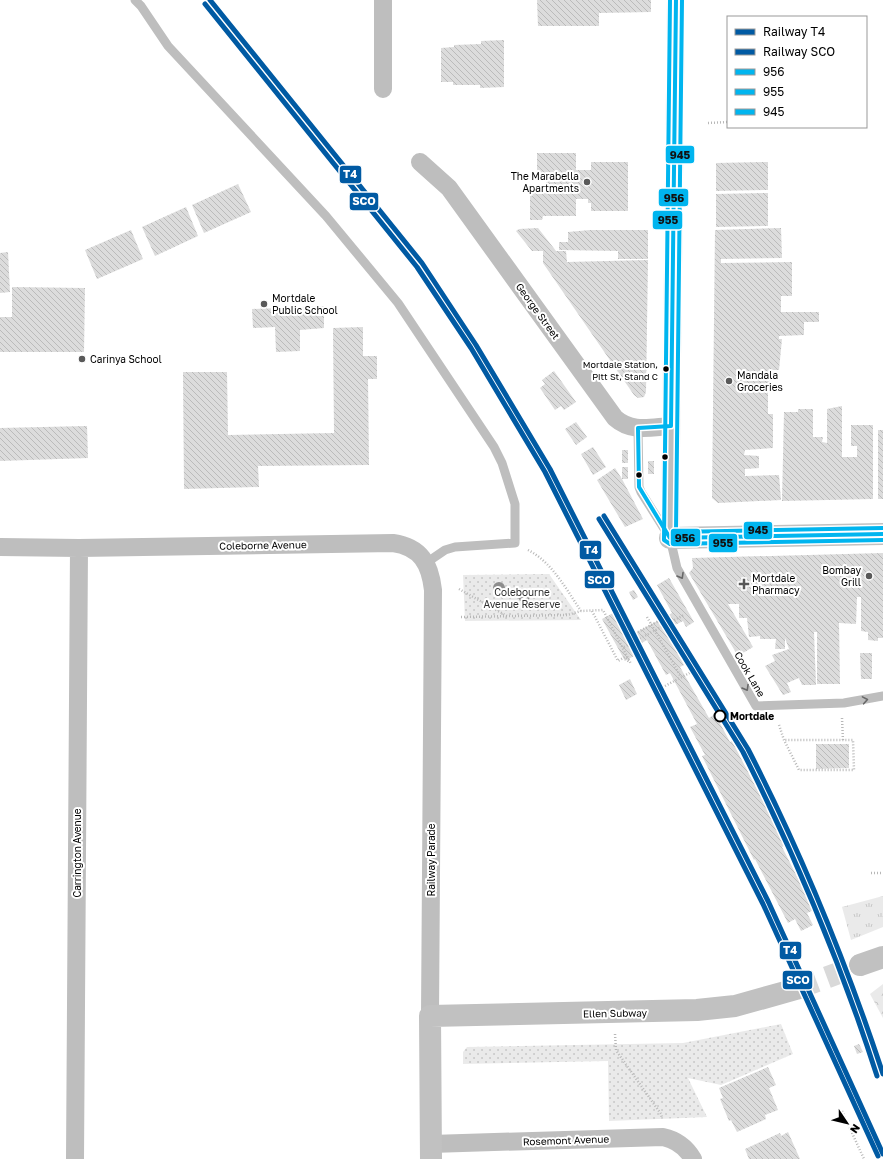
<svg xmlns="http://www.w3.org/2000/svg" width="883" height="1159" font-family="'Golos Text',sans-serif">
	<defs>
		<pattern id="grass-tufts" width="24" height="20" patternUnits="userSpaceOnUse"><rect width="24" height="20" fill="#eaeaea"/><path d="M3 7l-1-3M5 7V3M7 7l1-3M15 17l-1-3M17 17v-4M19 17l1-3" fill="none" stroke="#c7c7c7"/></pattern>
		<pattern id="forest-crowns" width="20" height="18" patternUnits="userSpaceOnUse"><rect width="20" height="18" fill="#eaeaea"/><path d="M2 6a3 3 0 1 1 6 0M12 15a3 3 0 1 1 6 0" fill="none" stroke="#c7c7c7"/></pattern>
		<pattern id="park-dots" width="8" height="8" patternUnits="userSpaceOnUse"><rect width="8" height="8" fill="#eaeaea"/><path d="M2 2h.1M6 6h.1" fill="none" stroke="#c7c7c7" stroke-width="1.8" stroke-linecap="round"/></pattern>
		<pattern id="building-back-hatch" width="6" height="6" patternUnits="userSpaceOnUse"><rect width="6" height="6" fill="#dcdcdc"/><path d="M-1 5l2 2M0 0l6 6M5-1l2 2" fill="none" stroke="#bbb"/></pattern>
	</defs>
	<rect width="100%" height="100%" fill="#fff"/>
	<path fill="url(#grass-tufts)" d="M883,896V927L851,940L842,907Z"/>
	<path fill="url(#forest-crowns)" d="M883,984V1018L870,994Z"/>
	<path fill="url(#park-dots)" d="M549,574L581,620L465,621L463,575Z
		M781,1024L793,1054L721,1085L688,1078L707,1117L609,1121L608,1061L463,1064V1052L467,1047L683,1043Z"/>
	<path fill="url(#building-back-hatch)" d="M537,0H651V12L599,13V26H538Z
		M504,40V87L480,88V85H453V82H441V48L454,47V45L481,44V41Z
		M537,153H576V170H591V162H628V211H591V203H588V199H576V216H543L542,220H530V189L538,190V193H546V175H537Z
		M768,162V190L716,191V163Z
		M238,184L251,212L204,233L192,205Z
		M768,193V226L716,227V194Z
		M186,207L198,236L155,256L142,227Z
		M538,228L556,251H566L567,262L648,260L646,392L644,397L638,398L634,395L543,263V251H532L516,231L519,229Z
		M781,228L782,258L721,259V263L792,262V296H781V312H819V322H804V335L779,336V339H782L779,370H770V385H740L739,391H768V414H773V448L745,450L744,455L759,456V468L745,469V476L779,475L781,500L718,503L712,498L715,230Z
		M131,230L143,259L97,279L85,250Z
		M590,230H648V259H618V251L559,250V242H568V232Z
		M8,252L10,292L0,293V253Z
		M12,287L85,288L84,352H0V317H12Z
		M324,306V328L300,330V351L276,352L275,327L253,328L252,309Z
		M363,327V356H377V379H368L369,465L258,466L259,487L184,489L183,372H227L228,435L334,433L333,328Z
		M554,371L576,402L564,410L561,406L555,410L540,388L545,384L542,380Z
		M842,406V457H857V446H851V425H873V499L782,501L784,412H798V409H813V437H823L822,442L827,443V409Z
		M576,422L587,437L576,445L565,429Z
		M87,426L88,458L0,461V428Z
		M878,430H883V499H878Z
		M593,447L606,467L593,475L581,454Z
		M622,450H628V463H622Z
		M648,461H654V474H648Z
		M622,467H628V479H622L643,519L625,527L597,480L615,468L622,479Z
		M883,553V638H878V641L868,640V632L861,631V597H857L856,624L839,623L840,684H817V632H814L816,685H802L799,678L787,683L791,692L783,695L765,666L775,661L772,655L789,649L785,638V649H775L776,639H760V636L749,637L747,618H739V604H728L753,647L738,656L689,573L693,568L692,558Z
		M669,578L694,622L686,627L683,621L665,630L684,665L680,667L709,718L715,714L730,742L732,741L786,845L782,847L814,910L807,913L813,925L801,931L795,919L788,923L755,859L754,860L702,756L705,755L690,727L697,724L670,673L666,675L647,640L631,649L634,656L625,661L602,619L613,613L626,638L672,613L657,585Z
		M634,590L638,597L633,600L629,592Z
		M860,653H872V679H861Z
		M630,679L637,694L626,700L619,685Z
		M816,744H849V768L816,769Z
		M859,1044L863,1052L857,1054L854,1046Z
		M768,1067L776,1085L769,1088L778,1110L765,1115L766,1119L737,1132L731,1120L729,1121L720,1099L723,1098L719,1088Z
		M788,1132L800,1159H749L745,1149L780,1133L781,1136Z"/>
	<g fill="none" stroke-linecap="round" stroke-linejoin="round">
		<path stroke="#d9d9d9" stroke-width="22" stroke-dasharray="22 11" stroke-linecap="butt" d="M796,989L860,965"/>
		<path stroke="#b8b8b8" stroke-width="2.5" stroke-dasharray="1 2" stroke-linecap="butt" d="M708,123L728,122
			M528,550C552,562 566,589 581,611
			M459,589L507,616
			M592,611L618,661L625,657L629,662
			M461,617L567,615L581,611L603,610L631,664
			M647,617L681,677
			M638,632L664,618
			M624,647L684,615
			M665,686L695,670
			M842,718L843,741
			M779,725L784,740L799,770H854L853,740H784
			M871,873H883
			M615,1034L616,1050L620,1056L661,1114L662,1118
			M842,1111L864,1159"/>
		<path stroke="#bebebe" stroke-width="9" d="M135,0L141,6L168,46L326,216L398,303L494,447L502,463L515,504V543L455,547L445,550L426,563
			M638,428L639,487L641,492L670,538L677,568L756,706L844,703L883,696"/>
		<path stroke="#bebebe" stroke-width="18" d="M383,89V0
			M420,162L449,188L615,418C632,433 651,427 671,426
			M670,538L676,0
			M0,547L79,548L393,543C421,547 430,564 433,590L430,1016
			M431,1144L663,1137C677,1140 686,1147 693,1159
			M75,1159L79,548"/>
		<path stroke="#c1c1c1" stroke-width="22" d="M670,538L883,534
			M860,965L883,957
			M431,1159L430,1016L697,1010L735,1006L796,989"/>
		<g stroke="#fff" stroke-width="7">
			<path id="bus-1" d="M676,0L671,426L638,428L639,487L670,538L883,534"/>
		</g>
		<g stroke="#fff" stroke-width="7">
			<path id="bus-2" d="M670,0L664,540L670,544L883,540"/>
		</g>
		<g stroke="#fff" stroke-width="7">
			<path id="bus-3" d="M682,0L676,532L883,528"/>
		</g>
		<use href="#bus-1" stroke="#00b5ef" stroke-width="4"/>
		<use href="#bus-2" stroke="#00b5ef" stroke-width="4"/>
		<use href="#bus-3" stroke="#00b5ef" stroke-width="4"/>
		<g stroke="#fff" stroke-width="8">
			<path id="rail-1" d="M210,0L422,263L476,345L550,469L768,901L883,1154
				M604,516L748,749C802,854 846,962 883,1074"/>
		</g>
		<g stroke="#fff" stroke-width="8">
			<path id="rail-2" d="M205,4L417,267L471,348L545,472L763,904L878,1156
				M599,519L743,752C796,857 841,964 877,1076"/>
		</g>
		<use href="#rail-1" stroke="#005aa3" stroke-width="5"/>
		<use href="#rail-2" stroke="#005aa3" stroke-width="5"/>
	</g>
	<g fill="#8d8d8d">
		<circle cx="499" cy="588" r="6"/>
		<circle cx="524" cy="596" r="6"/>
	</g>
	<defs><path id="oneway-chevron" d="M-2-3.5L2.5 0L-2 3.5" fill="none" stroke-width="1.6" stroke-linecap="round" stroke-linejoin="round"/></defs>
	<g stroke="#686868">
		<use href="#oneway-chevron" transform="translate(681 576) rotate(60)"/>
		<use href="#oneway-chevron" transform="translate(746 688) rotate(60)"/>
		<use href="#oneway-chevron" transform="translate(865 700) rotate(-10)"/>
	</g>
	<g fill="#595959" stroke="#fff" stroke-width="1.5">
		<circle cx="587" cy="182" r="4"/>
		<circle cx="264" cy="304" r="4"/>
		<circle cx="82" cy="359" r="4"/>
		<circle cx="729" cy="381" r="4"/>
		<circle cx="869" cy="576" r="4"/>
		<path d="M742 578h4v4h4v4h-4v4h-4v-4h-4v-4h4z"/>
	</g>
	<g fill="#000" stroke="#fff" stroke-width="1.5">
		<circle cx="666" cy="369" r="3.5"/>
		<circle cx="665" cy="457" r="3.5"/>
		<circle cx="639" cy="475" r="3.5"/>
	</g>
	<circle fill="#fff" stroke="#000" stroke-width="2" cx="720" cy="716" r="5.5"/>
	<g text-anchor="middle" stroke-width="4" stroke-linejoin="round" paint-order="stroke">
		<g font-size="9" fill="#000" stroke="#fff" text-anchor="end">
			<text x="658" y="368">Mortdale Station,<tspan x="658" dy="12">Pitt St, Stand C</tspan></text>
		</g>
		<g font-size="10" fill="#000" stroke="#fff" text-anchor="start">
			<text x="579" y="180" text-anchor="end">The Marabella<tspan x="579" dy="12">Apartments</tspan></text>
			<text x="272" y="302">Mortdale<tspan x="272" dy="12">Public School</tspan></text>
			<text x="90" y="363">Carinya School</text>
			<text x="737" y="379">Mandala<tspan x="737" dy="12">Groceries</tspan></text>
			<text x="861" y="574" text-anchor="end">Bombay<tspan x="861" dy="12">Grill</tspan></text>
			<text x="752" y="582">Mortdale<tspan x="752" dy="12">Pharmacy</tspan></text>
		</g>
		<g font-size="10" fill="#000" stroke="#fff">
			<text transform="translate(538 311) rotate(54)" y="4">George Street</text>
			<text transform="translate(263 545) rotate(-1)" y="4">Coleborne Avenue</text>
			<text transform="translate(750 674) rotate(60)" y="4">Cook Lane</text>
			<text transform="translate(77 853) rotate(-90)" y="4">Carrington Avenue</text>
			<text transform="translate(431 860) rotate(-90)" y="4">Railway Parade</text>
			<text transform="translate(615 1013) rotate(-1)" y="4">Ellen Subway</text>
			<text transform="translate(566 1140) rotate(-2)" y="4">Rosemont Avenue</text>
		</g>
		<g font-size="10" fill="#2f2f2f" stroke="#fff">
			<text x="522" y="596">Colebourne<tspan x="522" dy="12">Avenue Reserve</tspan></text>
		</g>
		<g font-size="10" font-weight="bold" fill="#000" stroke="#fff" text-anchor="start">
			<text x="730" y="720">Mortdale</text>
		</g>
	</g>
	<g stroke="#fff" stroke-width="1.5">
		<rect x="665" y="145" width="30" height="19" rx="4" fill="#00b5ef"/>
		<rect x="339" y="165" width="23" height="19" rx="4" fill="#005aa3"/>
		<rect x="658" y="188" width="31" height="19" rx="4" fill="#00b5ef"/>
		<rect x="349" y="192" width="30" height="19" rx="4" fill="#005aa3"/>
		<rect x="652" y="210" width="31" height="20" rx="4" fill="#00b5ef"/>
		<rect x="743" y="521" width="30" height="19" rx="4" fill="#00b5ef"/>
		<rect x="670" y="528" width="31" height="19" rx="4" fill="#00b5ef"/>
		<rect x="708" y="533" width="30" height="20" rx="4" fill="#00b5ef"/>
		<rect x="579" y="540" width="23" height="20" rx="4" fill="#005aa3"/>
		<rect x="584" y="570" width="31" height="19" rx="4" fill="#005aa3"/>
		<rect x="779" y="941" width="23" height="19" rx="4" fill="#005aa3"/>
		<rect x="782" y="970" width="31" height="20" rx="4" fill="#005aa3"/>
	</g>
	<g font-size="11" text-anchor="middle" font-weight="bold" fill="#fff">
		<text x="350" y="178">T4</text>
		<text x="364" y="205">SCO</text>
		<text x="591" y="554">T4</text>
		<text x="599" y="584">SCO</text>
		<text x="790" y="954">T4</text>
		<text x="798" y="984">SCO</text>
	</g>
	<g font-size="11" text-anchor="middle" font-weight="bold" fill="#111">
		<text x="680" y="159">945</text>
		<text x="674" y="202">956</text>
		<text x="668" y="224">955</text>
		<text x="758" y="534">945</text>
		<text x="685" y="542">956</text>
		<text x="723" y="547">955</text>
	</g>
	<rect x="727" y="16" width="140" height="112" fill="#ffffff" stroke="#999999"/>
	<rect x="735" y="29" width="20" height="6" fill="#005aa3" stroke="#999999"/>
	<text x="763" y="36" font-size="12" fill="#000000">Railway T4</text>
	<rect x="735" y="49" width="20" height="6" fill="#005aa3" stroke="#999999"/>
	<text x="763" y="56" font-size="12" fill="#000000">Railway SCO</text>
	<rect x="735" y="69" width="20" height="6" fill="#00b5ef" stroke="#999999"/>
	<text x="763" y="76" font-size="12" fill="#000000">956</text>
	<rect x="735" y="89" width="20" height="6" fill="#00b5ef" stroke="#999999"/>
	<text x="763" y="96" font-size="12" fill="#000000">955</text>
	<rect x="735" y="109" width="20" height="6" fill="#00b5ef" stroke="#999999"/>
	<text x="763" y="116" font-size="12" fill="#000000">945</text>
	<g transform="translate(847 1123) rotate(125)" stroke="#ffffff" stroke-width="3" paint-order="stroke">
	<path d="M0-3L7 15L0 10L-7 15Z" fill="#000000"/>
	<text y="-6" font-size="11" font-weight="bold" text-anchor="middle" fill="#000000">N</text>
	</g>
</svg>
